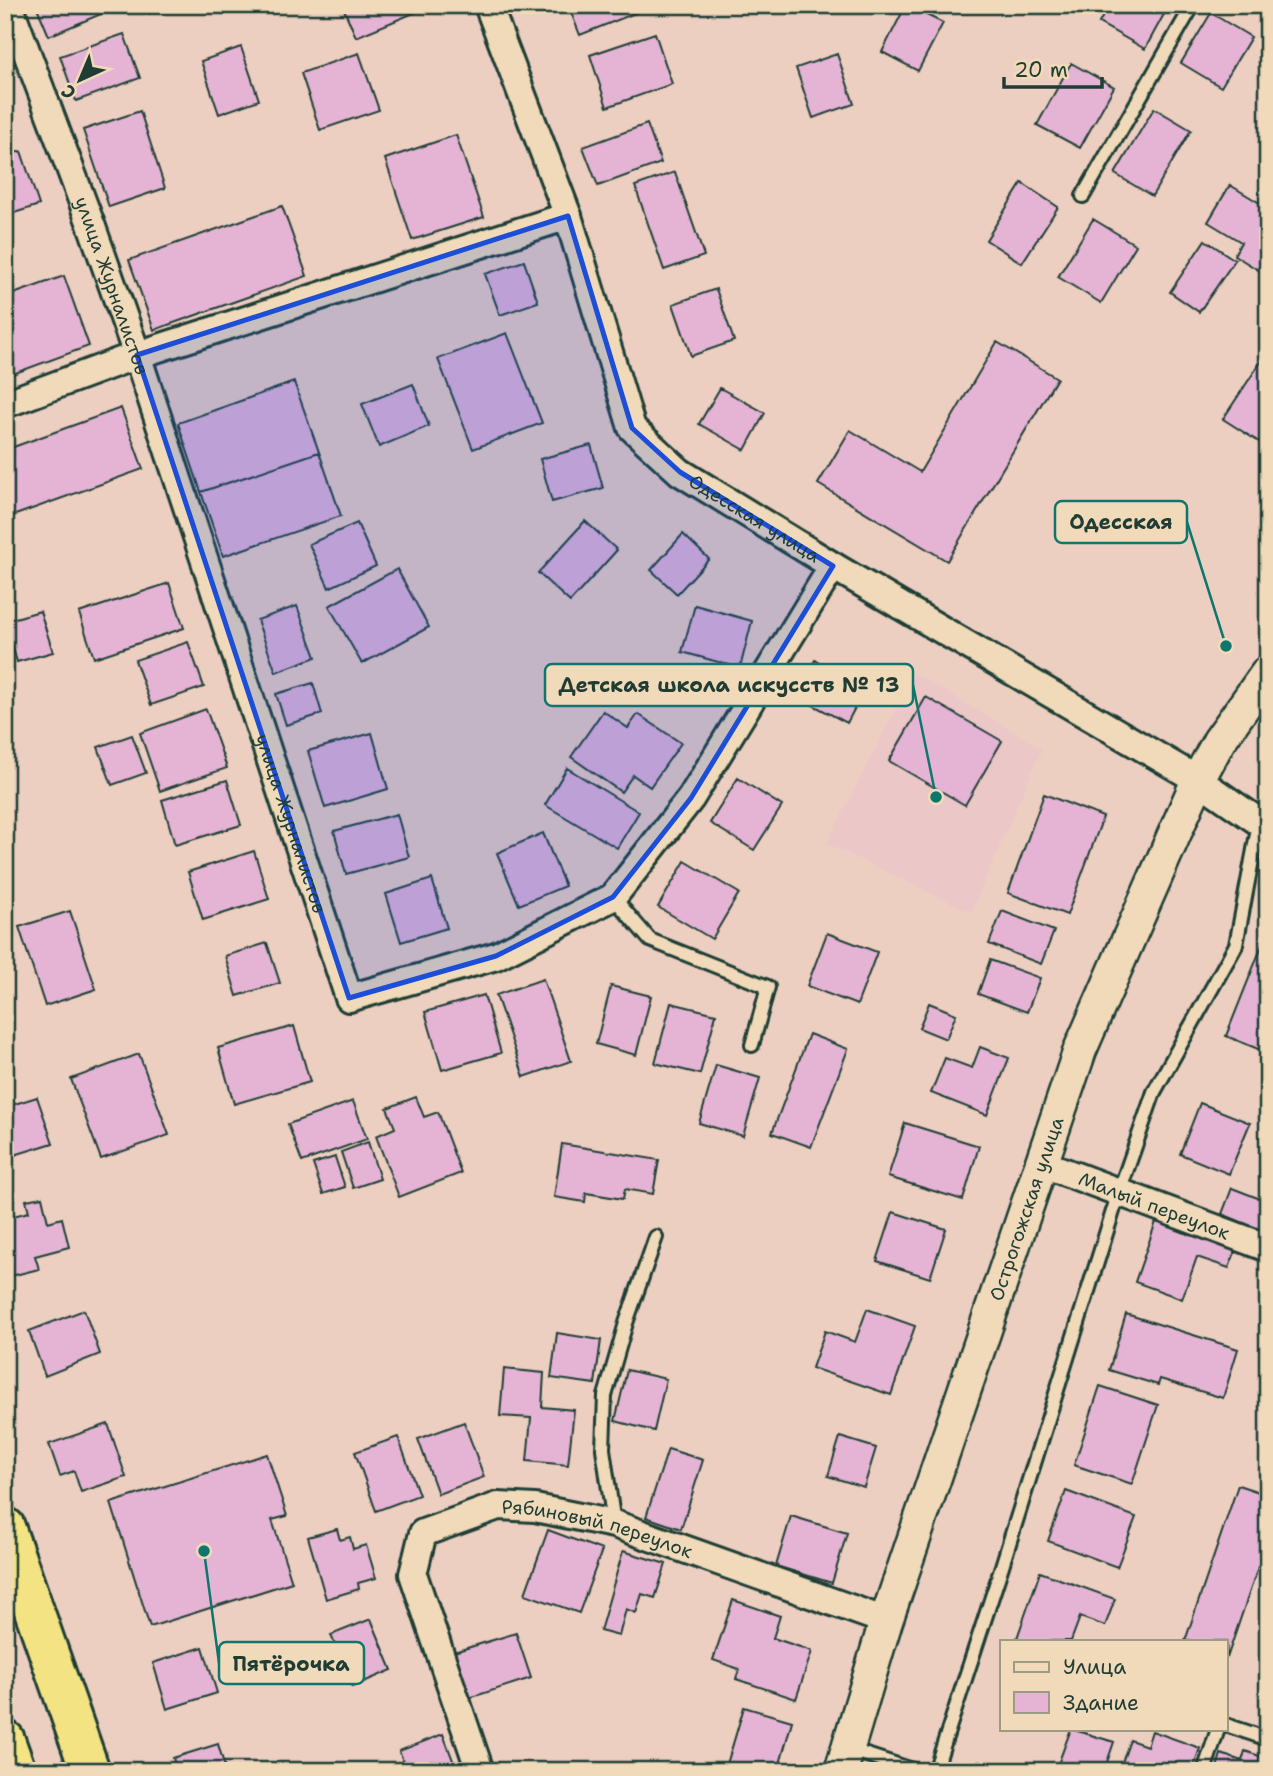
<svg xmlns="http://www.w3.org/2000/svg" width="1273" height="1776" font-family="'Shantell Sans',sans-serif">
	<rect width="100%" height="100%" fill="#edcfc1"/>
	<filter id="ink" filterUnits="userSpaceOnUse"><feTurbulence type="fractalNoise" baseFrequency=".0143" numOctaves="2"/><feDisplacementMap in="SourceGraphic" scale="14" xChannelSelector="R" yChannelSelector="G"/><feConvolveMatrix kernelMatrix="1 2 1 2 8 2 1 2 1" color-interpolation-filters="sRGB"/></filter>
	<g filter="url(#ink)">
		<path fill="#ebc7c7" d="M914,673L1042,749L971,912L827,844Z"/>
		<path fill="#e5b4d5" stroke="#1f3d34" stroke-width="2" d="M36,5H98L101,14L49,36Z
			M342,5H410L414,13L356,37Z
			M568,5H641L643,10L580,35Z
			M906,5L943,23L918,71L882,52Z
			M1109,5H1169L1145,49L1099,23Z
			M1211,13L1251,37L1221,87L1181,63Z
			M655,33L672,84L607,107L590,55Z
			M124,34L140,78L76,101L60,56Z
			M241,47L259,100L219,114L201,61Z
			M359,53L379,110L320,130L301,73Z
			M837,54L854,104L813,118L796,68Z
			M1071,63L1114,87L1080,148L1037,125Z
			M1154,108L1191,130L1152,196L1115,174Z
			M5,111L15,140L5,143Z
			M140,111L165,188L109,207L83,130Z
			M647,124L661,163L598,186L583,147Z
			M456,135L484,217L412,240L385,159Z
			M21,151L39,205L5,216V156Z
			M675,172L704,256L664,270L635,186Z
			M1022,183L1058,207L1022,263L986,240Z
			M1230,185L1268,208V276L1234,255L1241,242L1208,222Z
			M282,206L307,276L154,330L129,260Z
			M1093,219L1136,245L1101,303L1058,277Z
			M1205,240L1235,260L1199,312L1170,292Z
			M524,261L538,302L500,315L485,274Z
			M64,276L89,346L10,375L5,362V297Z
			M716,289L734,341L691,356L673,304Z
			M507,333L542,423L473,449L438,359Z
			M997,342L1057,378L947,561L818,484L850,430L920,472Z
			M1264,357L1268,359V429L1259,442L1223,419Z
			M294,382L319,452L201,492L178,423Z
			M413,384L429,426L379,447L362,404Z
			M720,388L765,413L745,450L699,424Z
			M121,408L143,469L7,518L5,450Z
			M591,445L603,488L552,502L540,459Z
			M319,452L341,516L223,556L201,492Z
			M585,521L617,550L570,602L538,573Z
			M357,523L376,566L329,588L309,544Z
			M683,534L709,559L677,594L651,570Z
			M397,569L429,627L362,664L329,606Z
			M169,583L184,628L94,658L79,613Z
			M695,605L752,621L740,668L682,652Z
			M297,606L316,657L276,672L257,620Z
			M40,611L53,652L17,662L5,621Z
			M188,642L204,687L151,705L135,660Z
			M815,660L866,687L847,723L796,696Z
			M313,683L322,714L286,725L276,694Z
			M926,697L1002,741L965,805L889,761Z
			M206,709L227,768L160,791L140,733Z
			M603,711L628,728L638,714L681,743L650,787L633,775L621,792L571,757Z
			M372,733L388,789L325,808L308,751Z
			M132,735L146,773L112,785L98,747Z
			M567,768L639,812L617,848L545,805Z
			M738,778L782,806L754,850L710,823Z
			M227,780L241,825L175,845L162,800Z
			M1044,794L1103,817L1067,915L1008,893Z
			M397,814L409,857L346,874L334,831Z
			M543,833L565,886L519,905L497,853Z
			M254,851L269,899L203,920L188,872Z
			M685,861L739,893L712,939L658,907Z
			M432,879L447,928L401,942L386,894Z
			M70,911L96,989L45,1006L19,927Z
			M1002,911L1054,931L1041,964L989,944Z
			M827,933L877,952L857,1005L807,986Z
			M1267,933L1268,934V1053L1226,1036Z
			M267,943L280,983L237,996L225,956Z
			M990,960L1040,978L1027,1012L978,994Z
			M543,979L571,1061L524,1077L496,995Z
			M611,986L651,996L636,1055L596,1044Z
			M484,995L501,1053L442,1070L425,1012Z
			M671,1003L716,1014L700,1074L655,1063Z
			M929,1003L956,1014L946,1039L919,1028Z
			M294,1026L310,1082L234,1104L218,1048Z
			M809,1034L848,1049L811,1147L772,1133Z
			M980,1047L1009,1058L987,1115L931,1093L945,1058L972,1068Z
			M139,1054L169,1135L101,1159L71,1079Z
			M716,1065L760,1078L743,1136L699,1123Z
			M37,1097L53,1143L5,1158V1107Z
			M416,1097L424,1117L438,1112L461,1173L399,1197L376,1136L395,1128L387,1108Z
			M353,1101L367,1139L302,1162L288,1124Z
			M1200,1103L1250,1123L1229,1174L1180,1154Z
			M905,1123L979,1146L963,1200L888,1177Z
			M368,1142L380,1179L353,1188L341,1152Z
			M562,1144L659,1160L653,1194L625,1189L623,1199L586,1193L585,1202L554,1197Z
			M335,1157L345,1187L323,1194L313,1164Z
			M1232,1188L1268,1202V1233L1222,1214Z
			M42,1197L48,1222L62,1218L69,1247L35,1256L39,1269L7,1277L5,1218L29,1212L26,1200Z
			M893,1212L946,1229L930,1278L877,1261Z
			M1157,1219L1237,1247L1229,1268L1197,1257L1182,1299L1135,1282Z
			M867,1309L915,1326L891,1395L812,1368L825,1331L855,1342Z
			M84,1310L100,1354L45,1376L29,1331Z
			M1126,1314L1238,1349L1223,1398L1160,1379L1158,1385L1109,1370Z
			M557,1333L601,1340L595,1384L551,1378Z
			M504,1369L544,1373L542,1407L574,1410L568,1465L527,1461L531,1418L500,1416Z
			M627,1370L666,1379L654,1431L615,1421Z
			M1100,1386L1158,1405L1132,1484L1074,1465Z
			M464,1422L484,1477L438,1494L418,1439Z
			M108,1424L126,1477L81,1492L74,1471L60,1476L49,1444Z
			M398,1437L419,1495L376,1511L355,1452Z
			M840,1437L876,1448L864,1487L828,1476Z
			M668,1449L703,1460L681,1529L646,1517Z
			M267,1454L287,1516L272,1520L292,1582L150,1627L111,1503Z
			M1238,1485L1268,1495V1538L1227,1658L1226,1641H1185Z
			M1066,1491L1136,1517L1117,1567L1048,1541Z
			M791,1516L847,1533L832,1583L776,1566Z
			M337,1529L340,1540L350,1537L353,1549L366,1545L376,1578L358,1583L359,1589L326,1599L308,1537Z
			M548,1530L602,1550L579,1613L525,1594Z
			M623,1551L666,1564L655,1598L642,1594L636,1613L626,1609L619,1636L600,1631Z
			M1040,1572L1115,1599L1105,1626L1080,1617L1071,1641H1016Z
			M733,1600L780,1616L773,1638L812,1651L796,1699L736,1679L739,1669L713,1660Z
			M371,1619L392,1670L352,1687L331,1635Z
			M516,1633L531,1678L469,1698L454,1652Z
			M203,1647L217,1693L167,1709L153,1663Z
			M744,1707L792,1721L778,1771H725Z
			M1071,1729L1114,1742L1104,1771H1069L1057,1767Z
			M1152,1731L1200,1748L1192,1771H1119L1130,1740L1147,1746Z
			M443,1734L457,1771H407L399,1751Z
			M218,1744L226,1771H177L173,1758Z
			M1245,1751L1268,1759V1771H1216L1221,1754L1242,1761Z"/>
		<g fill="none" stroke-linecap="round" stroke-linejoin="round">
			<g stroke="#1f3d34" stroke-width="18">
				<path id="service" d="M1083,196L1193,5
					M613,897L650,940L768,987L752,1045
					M614,1524L603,1449L605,1396L626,1323L656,1237
					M1226,1725L1268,1739
					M848,1749L916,1771
					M935,1771L1002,1566L1119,1192L1154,1092L1236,945L1259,823L1268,809
					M1204,1771L1218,1729"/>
			</g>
			<g stroke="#1f3d34" stroke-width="32">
				<g id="minor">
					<path id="s1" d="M9,5L92,227L137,355L349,998L496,956L613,897L691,798L833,566"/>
					<path id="s2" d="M488,5L568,216L632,428L680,472L833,566L1198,780L1268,828"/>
					<path d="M5,404L137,355L568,216"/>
					<path id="s3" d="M1041,1163L1268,1248"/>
					<path id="s4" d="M480,1771L413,1574L423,1533L498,1506L535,1508L614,1524L886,1621"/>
				</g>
			</g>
			<g stroke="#1f3d34" stroke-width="37">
				<g id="tertiary">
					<path id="s5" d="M841,1771L886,1621L1080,1050L1198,780L1219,741L1268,672"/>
				</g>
			</g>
			<g stroke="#1f3d34" stroke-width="44">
				<path id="trunk" d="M5,1527L90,1771
					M5,1740L16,1771"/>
			</g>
			<use href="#service" stroke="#f0dab9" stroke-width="12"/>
			<use href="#minor" stroke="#f0dab9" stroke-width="26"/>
			<use href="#tertiary" stroke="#f0dab9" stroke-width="32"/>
			<use href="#trunk" stroke="#f4e382" stroke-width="38"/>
		</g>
	</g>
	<path fill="#1d4ed8" fill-opacity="0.2" stroke="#1d4ed8" stroke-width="5" stroke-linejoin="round" d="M568,216L632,428L680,472L833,566L691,798L613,897L496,956L349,998L137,355Z"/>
	<g text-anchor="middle" stroke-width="5" stroke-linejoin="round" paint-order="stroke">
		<g font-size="19" fill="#1f3d34" stroke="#f0dab9">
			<text dy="7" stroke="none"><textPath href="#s1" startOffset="299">улица Журналистов</textPath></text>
			<text dy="7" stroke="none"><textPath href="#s2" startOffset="600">Одесская улица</textPath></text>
			<text dy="7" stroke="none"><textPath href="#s1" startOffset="866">улица Журналистов</textPath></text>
			<text dy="7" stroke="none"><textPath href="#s3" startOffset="121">Малый переулок</textPath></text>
			<text dy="7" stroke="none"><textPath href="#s5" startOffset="592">Острогожская улица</textPath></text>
			<text dy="7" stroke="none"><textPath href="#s4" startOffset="432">Рябиновый переулок</textPath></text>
		</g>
	</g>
	<path fill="none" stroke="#0f766e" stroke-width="2.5" d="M1226 646L1187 522M936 797L913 685M204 1551L219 1663"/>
	<g fill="#0f766e" stroke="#f0dab9" stroke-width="2.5">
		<circle cx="1226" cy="646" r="7"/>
		<circle cx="936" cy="797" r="7"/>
		<circle cx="204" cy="1551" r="7"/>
	</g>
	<g fill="#f0dab9" stroke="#0f766e" stroke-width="2.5">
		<rect x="1055" y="501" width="132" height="42" rx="7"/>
		<rect x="545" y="664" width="368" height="42" rx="7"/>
		<rect x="219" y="1642" width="145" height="42" rx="7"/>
	</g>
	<g font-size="21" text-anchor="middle" font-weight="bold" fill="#1f3d34">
		<text x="1121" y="529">Одесская</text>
		<text x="729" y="692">Детская школа искусств № 13</text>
		<text x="291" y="1671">Пятёрочка</text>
	</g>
	<rect width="1273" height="1776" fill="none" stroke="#f0dab9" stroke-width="28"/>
	<rect x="14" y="14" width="1245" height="1748" fill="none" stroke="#1f3d34" stroke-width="2.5" filter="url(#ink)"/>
	<rect x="1000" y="1640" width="228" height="91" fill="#f0dab9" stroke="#9c9b84" stroke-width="2"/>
	<rect x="1014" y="1662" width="35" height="10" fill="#f0dab9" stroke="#9c9b84" stroke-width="2"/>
	<text x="1063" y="1674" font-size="21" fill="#1f3d34">Улица</text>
	<rect x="1014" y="1692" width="35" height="21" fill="#e5b4d5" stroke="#9c9b84" stroke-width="2"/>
	<text x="1063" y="1710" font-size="21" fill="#1f3d34">Здание</text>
	<g transform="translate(80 80) rotate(224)" stroke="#f0dab9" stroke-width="5" paint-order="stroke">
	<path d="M0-5L12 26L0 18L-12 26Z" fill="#1f3d34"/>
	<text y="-10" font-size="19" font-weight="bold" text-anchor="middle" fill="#1f3d34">С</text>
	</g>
	<path d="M1004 77v10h98v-10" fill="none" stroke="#1f3d34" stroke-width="3.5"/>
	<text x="1014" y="77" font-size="21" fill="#1f3d34" stroke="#f0dab9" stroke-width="5" paint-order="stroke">20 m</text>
</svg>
